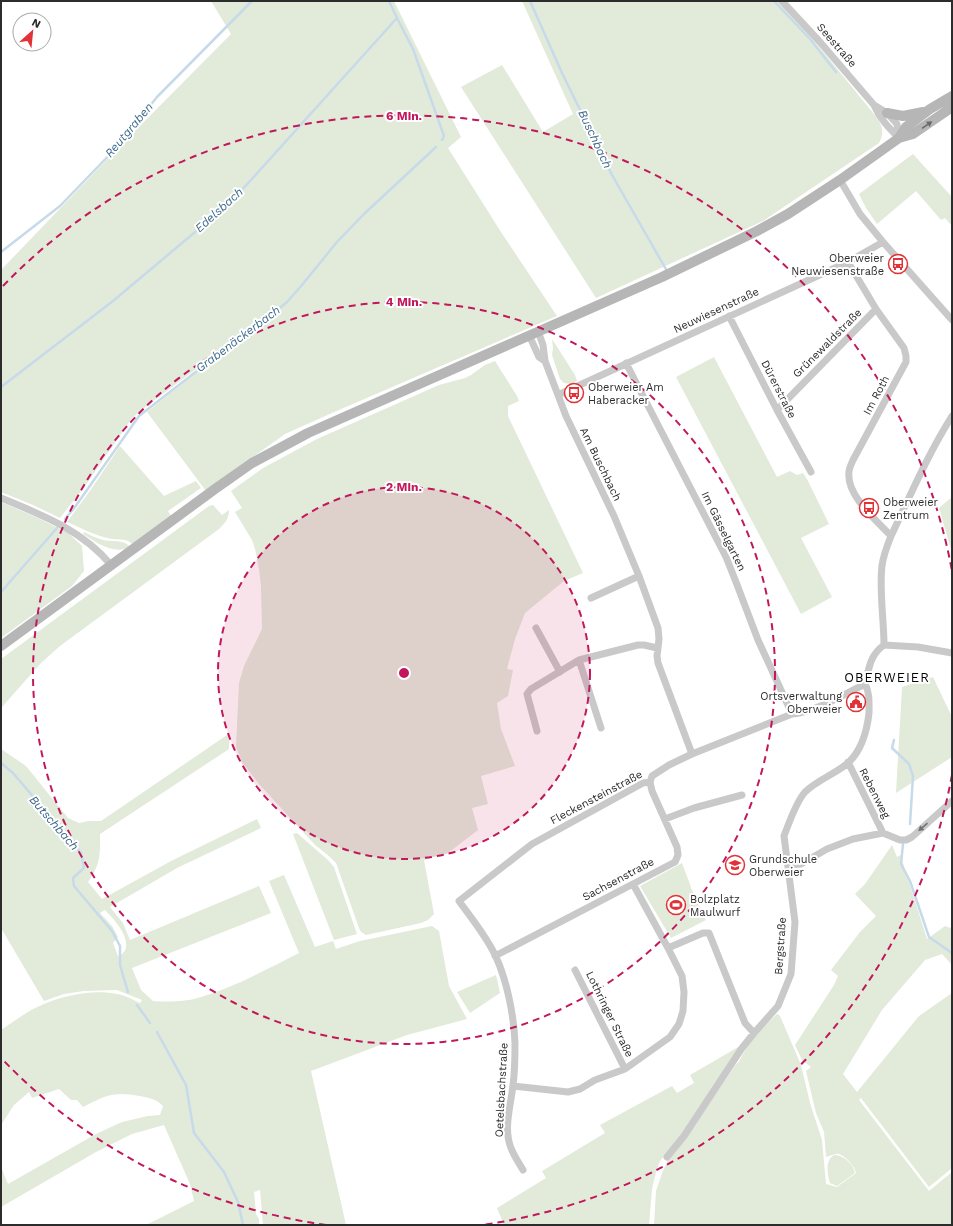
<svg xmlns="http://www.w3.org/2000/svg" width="953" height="1226" font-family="'Work Sans',sans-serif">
	<rect width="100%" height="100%" fill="#fff"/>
	<path fill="#e2eada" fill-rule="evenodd" d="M211,1H394L461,137L448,148L501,232L557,316L332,413L285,434L206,491L147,412L267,316L152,402L132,418L85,486L60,518L33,505L1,492V270L119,147L231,34Z
		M522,1H778L799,22L878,119C883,128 884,134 879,143L763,221L596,298L461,87L502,65L543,132L573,114Z
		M913,154L952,197V226L945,218L941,220L916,191L877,224L866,208L859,194Z
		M552,339L575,375L577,381L571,384L564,383L560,379L552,355L553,348Z
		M714,357L777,477L790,471L797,475L803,473L807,479L829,524L801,538L832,597L801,614L676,377Z
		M495,361L517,396L519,401L508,406V416L583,573L564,581L525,613L515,639L507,669L513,670L508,696L497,703L501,729L515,766L481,776L488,804L472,808L478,830L448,853L424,860L434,914L428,920L421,923L366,935L361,932L359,928L336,863L329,856L315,845L259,784L242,762L236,747L239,683L244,666L262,629L261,586L259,569L255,549L252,540L235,512L242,508L231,491L263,468L317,439L439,385L465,378L471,375L485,365Z
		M120,446L164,496L196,481L201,488L168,511L171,516L133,545C127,538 120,540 112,539C96,536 81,528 67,522L92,488Z
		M952,497V553L939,508Z
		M1,502L38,518L68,533L82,546L84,571L72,586L1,638Z
		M213,505L222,515L229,510C229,519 225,523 219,529L60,646L41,663L1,708V659L209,506Z
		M84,532C90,535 96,538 103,540C111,542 124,539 130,547C114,555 97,543 83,534Z
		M933,677L952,717V757L896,793L902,687Z
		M230,733L229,749L100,834C100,856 101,863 88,882L102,899L173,860L257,819L261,828L177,868L110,907L123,923L130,940L259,886L271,913L132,968L141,990L153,1001C168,1002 186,1002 201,997C235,987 267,969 299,953L269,881L284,875L315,947L333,941L336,949L360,941L432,926L439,931L449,986L467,1019L407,1035L311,1071L346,1225H263L260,1190L254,1192L256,1214L259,1219V1225H146L194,1201L190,1184L164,1125L132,1134L96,1152L1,1207V1167L8,1184L96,1134L122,1122L148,1116L160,1115L163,1106C156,1099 150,1098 140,1096C114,1091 106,1095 83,1107L77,1100H71L59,1089L32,1098L29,1092L14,1105L1,1125V1030C15,1021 28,1010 44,1004C65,995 94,989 117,994C125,995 133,1000 140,1003L142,1000L117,990L84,991L64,994L44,1001L1,928V749L26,766L68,818L79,823L88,821H101ZM105,910C113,918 128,934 126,947C126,950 123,953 121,955L118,956L113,943L118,937L112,926L100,913Z
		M297,833L328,860L334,867L357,934L334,940L293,834Z
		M892,845L897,857L901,855L903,863L927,939L945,926L950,928L952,926V965L942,954L925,960L882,1010L843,1074L857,1092L919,1016L952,993V1168L929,1187L861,1098L859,1100L929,1191L952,1172V1225H654L656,1191L662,1173L668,1160L685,1139L737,1063H738L752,1038L777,1014L780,1016L801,1065L810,1103L822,1140L826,1184L837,1187L856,1173C855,1167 846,1156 839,1154C835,1153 831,1156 826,1157L824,1132L816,1113L806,1071L811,1067L802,1060L795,1045L834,985L838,976L831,970L860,932L876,916L855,894L865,884Z
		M682,863L692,890L706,920L671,938L640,886Z
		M496,975L500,993L470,1013L457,992Z
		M740,1046L685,1130L660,1161L656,1172L652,1189L649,1225H504L497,1208L546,1178L542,1171L605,1133L600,1125L672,1086L677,1093L694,1083L690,1075Z
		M834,1155C843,1155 853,1163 855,1173L837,1186L830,1183C827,1174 825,1160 834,1155Z"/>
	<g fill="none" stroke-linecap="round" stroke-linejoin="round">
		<path stroke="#c6daea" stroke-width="2.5" d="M530,1L562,73L612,175L667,271
			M774,1L810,39L836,72
			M397,18L413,49L444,136L442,140
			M1,252L60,206L117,147L157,97L252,1
			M1,387L113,301L232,201L397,18L389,1
			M65,519L75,507L139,416L211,360L249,333L287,302L302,285L337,242L364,214L436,147
			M1,592L57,528
			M894,740L892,748L909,764L913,776L910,824
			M1,763L13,773L81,853L84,868L73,878L74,886L112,931L120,946V965L128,992
			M903,844L901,864L910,881L929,937L952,953
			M137,1005L150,1023
			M157,1032L186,1085L194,1133L224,1172L238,1202L243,1225"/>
		<path stroke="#c9c9c9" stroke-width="7" d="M782,1L820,42L874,105C880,119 889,128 899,138
			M874,105L887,113L897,124L899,138
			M840,180L860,214L883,242L952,320
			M848,262L876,309L904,348L906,356V362L853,460C852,463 849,468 849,472C846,495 876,520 891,536
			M729,316L777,410L811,472
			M538,331L543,345L545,361L558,395L566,416L614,516L639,576L658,628L659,639L657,656L658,663L692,754
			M529,335L539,357L545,361
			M626,363L726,557L736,582L758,640L792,714
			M558,395L848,262L883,242
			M777,410L876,309
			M1,498C42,515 82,530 111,565
			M591,598L639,576
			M536,628L560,672
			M884,645C884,621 879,589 882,566C883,556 887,546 891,536C910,496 928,454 952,416
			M884,645L918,647L952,653
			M579,660L601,728
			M537,731L527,694L531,689L579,660L638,645H644L657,648
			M848,762L883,833
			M665,819L694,808L742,795
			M788,865L801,864L827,849L853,839L883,833L900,840H906L912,837L952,801
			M668,948L703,933H709L745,1023L754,1033
			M495,956L675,862L678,855L677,847L652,791L650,782
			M575,970L625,1069
			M513,1086L568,1092L580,1089L595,1080L625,1069L670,1037L679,1024L683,1011L684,992L682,976L668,948L633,884
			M667,1157L684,1136L742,1048L754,1033L778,1006L791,974L795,922L784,836C789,823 796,802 805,792C817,780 835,774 848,763C862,750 867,731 869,713C869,703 870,693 865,684
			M523,1170C519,1163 514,1156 511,1148C503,1129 511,1105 513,1085C515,1071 515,1057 515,1043C514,1016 507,981 496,957C487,937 472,919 459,901L532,844L643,783L650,782L652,776L669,765L692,754L792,714C813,713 845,694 865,684C869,668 870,655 884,645"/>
		<path stroke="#b6b6b6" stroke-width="10" d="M887,113L903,116L923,112
			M899,138L913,134L952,107
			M1,646L215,489L252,463L308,433L662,277L757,231L788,214L840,180L899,138L906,127L930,109L952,96"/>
	</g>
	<defs><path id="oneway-solid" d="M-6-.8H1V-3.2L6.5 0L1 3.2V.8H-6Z"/></defs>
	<use fill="#6a6a6a" href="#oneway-solid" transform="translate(927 125) rotate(-35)"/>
	<use fill="#737373" href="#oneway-solid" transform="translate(923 827) rotate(139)"/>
	<circle cx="404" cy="673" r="186" fill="#c2185b" fill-opacity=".12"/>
	<g fill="none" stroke="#c2185b" stroke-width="2" stroke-dasharray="7 5">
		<circle cx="404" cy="673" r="186"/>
		<circle cx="404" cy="673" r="371"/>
		<path d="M952 775A557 557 0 0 1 482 1225M326 1225A557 557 0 0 1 3 1060M3 286A557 557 0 0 1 952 571"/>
	</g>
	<defs>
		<g id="bus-ring" transform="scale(1)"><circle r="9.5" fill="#fff" stroke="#e03237" stroke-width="1.5"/><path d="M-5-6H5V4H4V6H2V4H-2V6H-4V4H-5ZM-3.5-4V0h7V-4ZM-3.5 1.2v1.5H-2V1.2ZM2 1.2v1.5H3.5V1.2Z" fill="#e03237"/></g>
		<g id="civic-ring" transform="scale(1)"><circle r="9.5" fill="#fff" stroke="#e03237" stroke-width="1.5"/><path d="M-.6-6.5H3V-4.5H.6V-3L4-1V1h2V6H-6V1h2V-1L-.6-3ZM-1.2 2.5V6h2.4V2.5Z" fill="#e03237"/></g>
		<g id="school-ring" transform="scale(1)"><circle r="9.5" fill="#fff" stroke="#e03237" stroke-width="1.5"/><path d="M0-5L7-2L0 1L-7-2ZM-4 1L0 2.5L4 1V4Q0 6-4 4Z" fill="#e03237"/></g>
		<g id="stadium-ring" transform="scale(1)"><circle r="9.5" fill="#fff" stroke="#e03237" stroke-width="1.5"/><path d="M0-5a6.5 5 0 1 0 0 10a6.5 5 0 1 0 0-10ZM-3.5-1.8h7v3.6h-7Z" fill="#e03237"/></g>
	</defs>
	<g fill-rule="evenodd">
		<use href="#bus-ring" x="898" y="264"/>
		<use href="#bus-ring" x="574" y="393"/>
		<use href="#bus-ring" x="869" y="508"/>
		<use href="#civic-ring" x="856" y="702"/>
		<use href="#school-ring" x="735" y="865"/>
		<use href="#stadium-ring" x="676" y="905"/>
	</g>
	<g text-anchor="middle" stroke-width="4" stroke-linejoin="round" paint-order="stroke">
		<g font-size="11" fill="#2c2c2c" stroke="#fff">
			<text transform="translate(837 45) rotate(49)" y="4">Seestraße</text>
			<text transform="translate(716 310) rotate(-25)" y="4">Neuwiesenstraße</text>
			<text transform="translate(827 343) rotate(-45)" y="4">Grünewaldstraße</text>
			<text transform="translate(779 389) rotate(63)" y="4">Dürerstraße</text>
			<text transform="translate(876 395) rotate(-62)" y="4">Im Roth</text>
			<text transform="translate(601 464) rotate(64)" y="4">Am Buschbach</text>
			<text transform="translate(724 531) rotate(64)" y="4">Im Gässelgarten</text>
			<text transform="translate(875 793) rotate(63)" y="4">Rebenweg</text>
			<text transform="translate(596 797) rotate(-28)" y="4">Fleckensteinstraße</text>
			<text transform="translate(618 879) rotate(-28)" y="4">Sachsenstraße</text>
			<text transform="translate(780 946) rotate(-86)" y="4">Bergstraße</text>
			<text transform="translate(610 1014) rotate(64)" y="4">Lothringer Straße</text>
			<text transform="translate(501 1090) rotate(-87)" y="4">Oetelsbachstraße</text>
		</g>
		<g font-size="11" fill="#2c2c2c" stroke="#fff" text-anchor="start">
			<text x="884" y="262" text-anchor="end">Oberweier<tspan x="884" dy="13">Neuwiesenstraße</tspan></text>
			<text x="588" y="391">Oberweier Am<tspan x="588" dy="13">Haberacker</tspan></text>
			<text x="883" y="506">Oberweier<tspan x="883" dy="13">Zentrum</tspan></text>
			<text x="842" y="700" text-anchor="end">Ortsverwaltung<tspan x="842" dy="13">Oberweier</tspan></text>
			<text x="749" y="863">Grundschule<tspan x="749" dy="13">Oberweier</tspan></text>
			<text x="690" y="903">Bolzplatz<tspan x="690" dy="13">Maulwurf</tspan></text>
		</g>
		<g font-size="12" font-style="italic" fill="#3d6a8c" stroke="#fff">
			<text transform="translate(129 130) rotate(-50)" y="4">Reutgraben</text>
			<text transform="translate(595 139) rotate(65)" y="4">Buschbach</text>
			<text transform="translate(219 210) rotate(-42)" y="4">Edelsbach</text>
			<text transform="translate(238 339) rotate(-37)" y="4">Grabenäckerbach</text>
			<text transform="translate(54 823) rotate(49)" y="4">Butschbach</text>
		</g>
		<g font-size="13" letter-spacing="1" fill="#000" stroke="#fff">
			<text x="887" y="682">OBERWEIER</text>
		</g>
	</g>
	<circle cx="404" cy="673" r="6" fill="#c2185b" stroke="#fff" stroke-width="2"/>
	<g font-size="12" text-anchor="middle" font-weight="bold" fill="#c2185b" stroke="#fff" stroke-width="4" stroke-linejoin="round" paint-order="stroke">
		<text x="404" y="120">6 Min.</text>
		<text x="404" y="306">4 Min.</text>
		<text x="404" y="491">2 Min.</text>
	</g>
	<rect width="953" height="1226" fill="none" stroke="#2c2c2c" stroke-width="4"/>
	<g transform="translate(32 32) rotate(27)"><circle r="19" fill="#ffffff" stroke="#ababab"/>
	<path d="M0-3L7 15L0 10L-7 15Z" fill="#e03237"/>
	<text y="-6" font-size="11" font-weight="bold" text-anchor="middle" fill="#2c2c2c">N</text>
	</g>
</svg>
